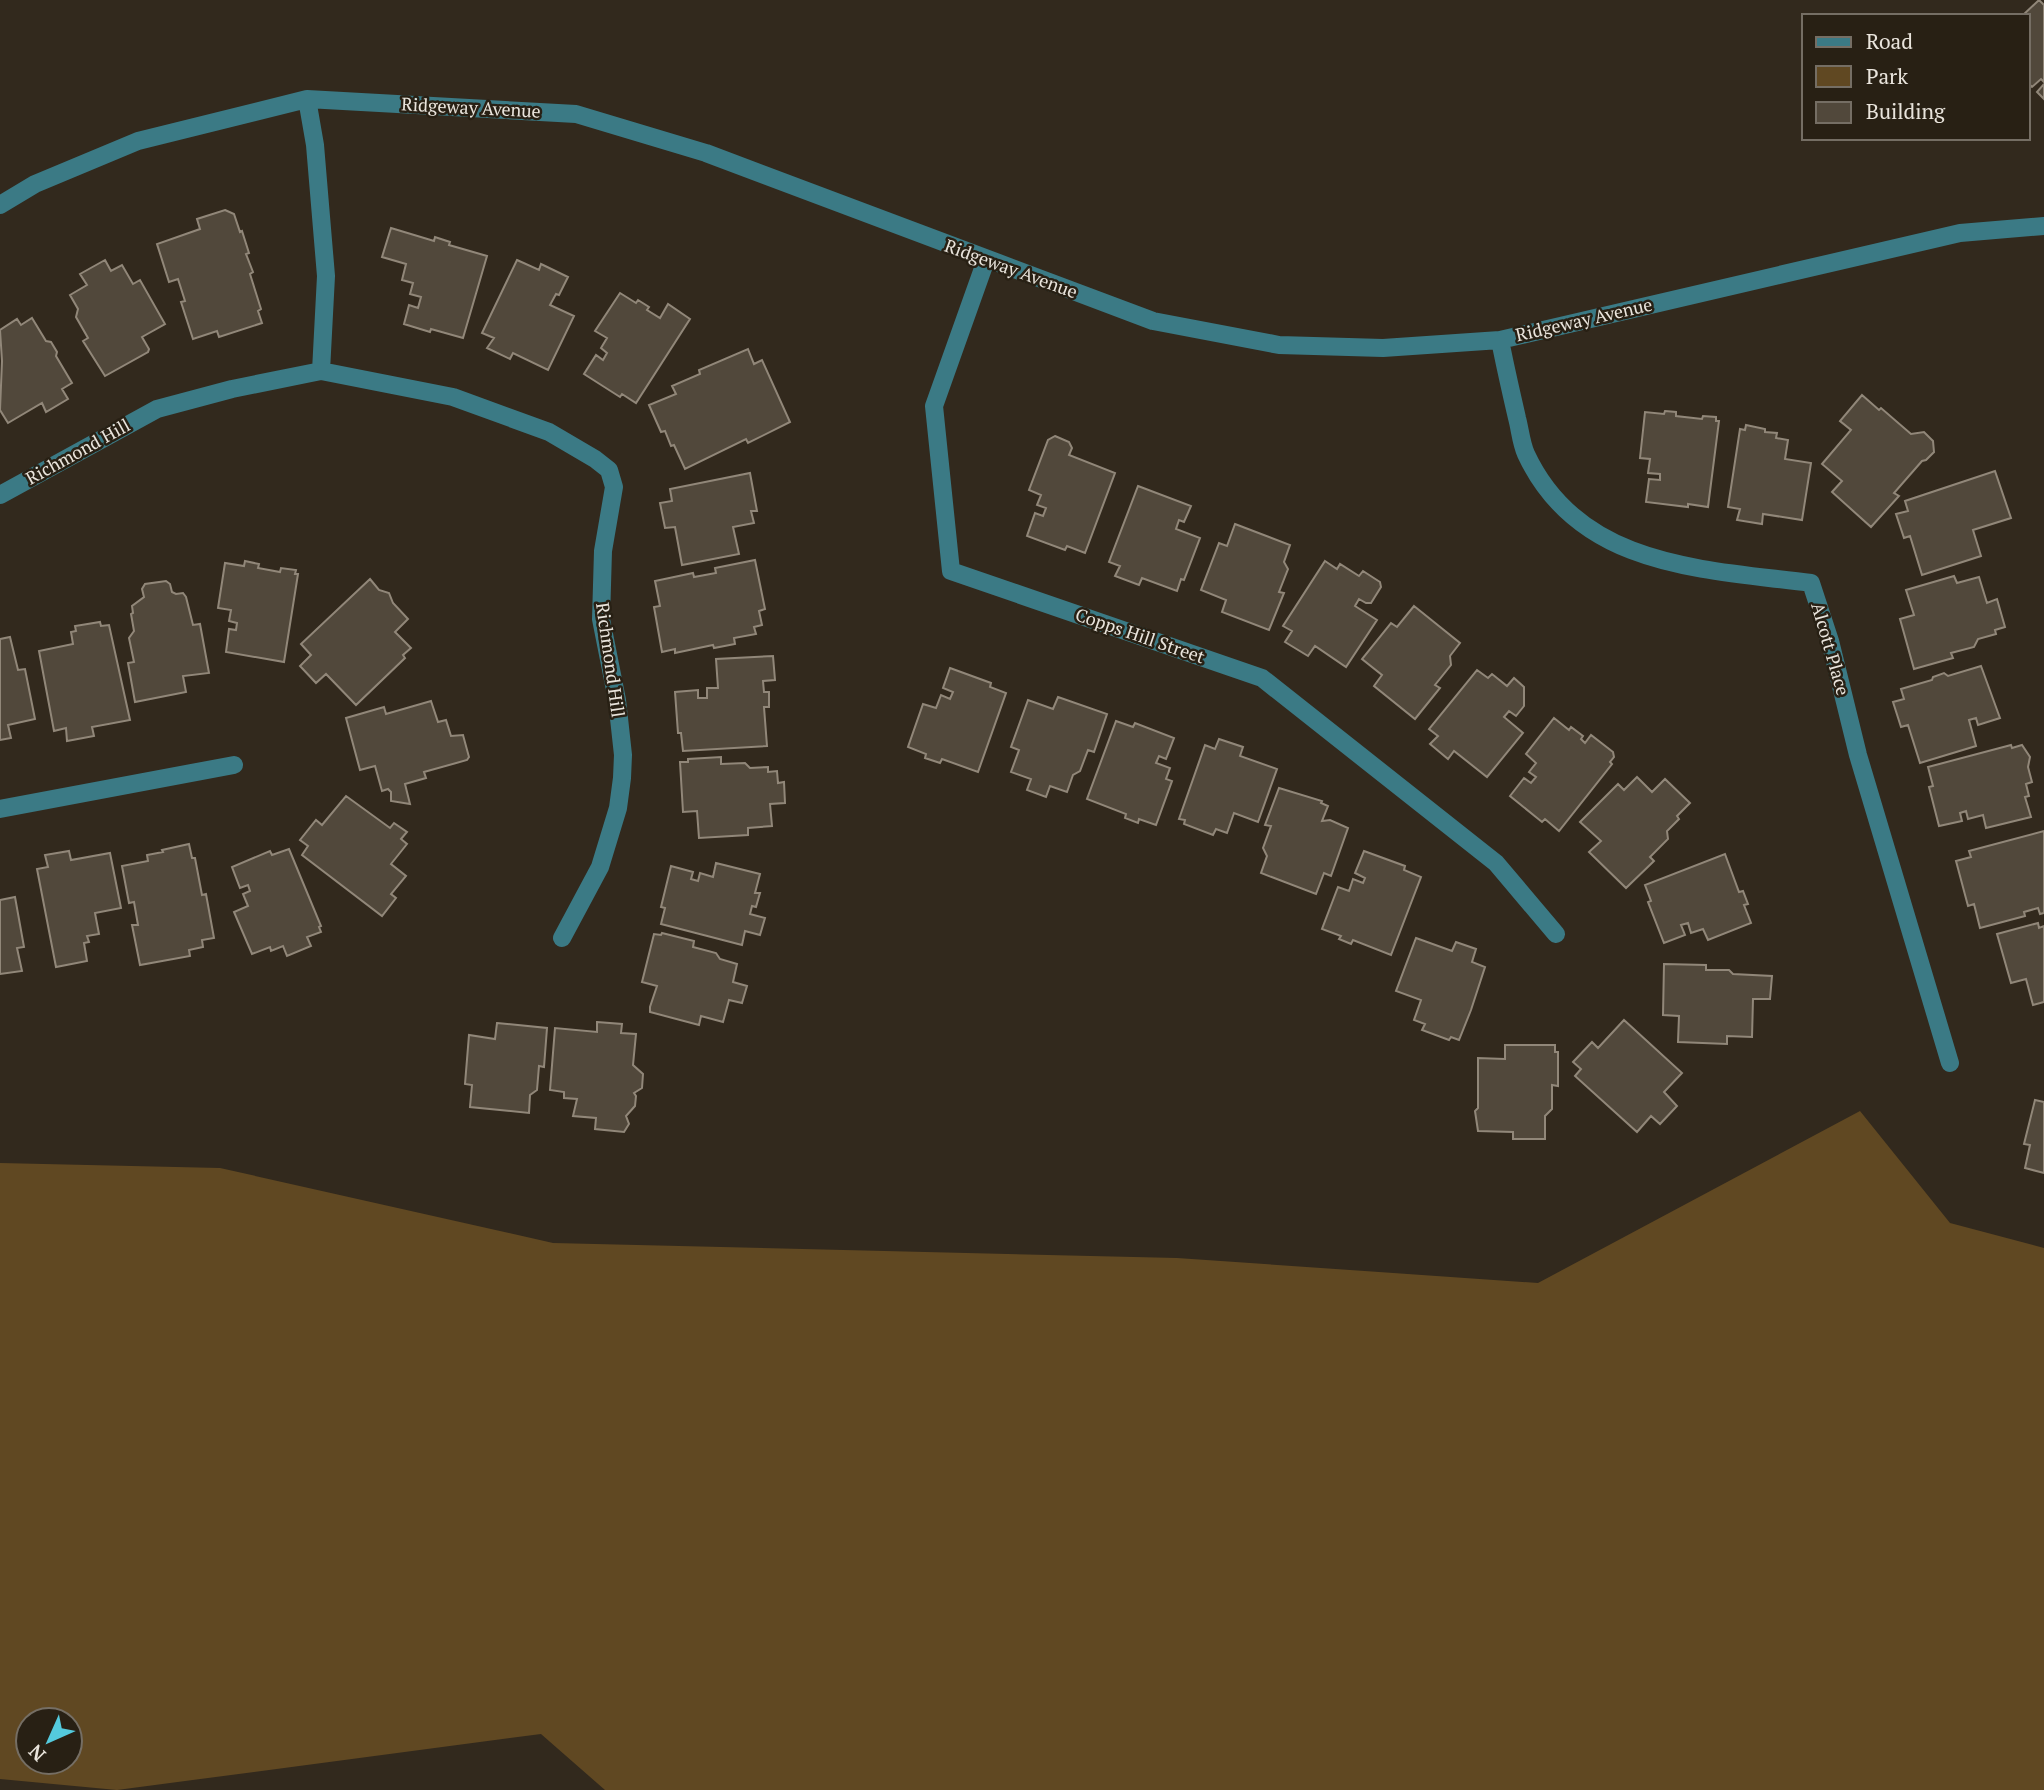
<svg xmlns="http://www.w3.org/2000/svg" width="2044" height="1790" font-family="'PT Serif',serif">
	<rect width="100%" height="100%" fill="#32291d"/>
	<path fill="#604822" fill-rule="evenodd" d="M1860,1111L1950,1223L2044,1248V1790H605L541,1734L117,1790L0,1779V1163L220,1168L553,1243L1177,1258L1538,1283ZM28,1720H70V1762H28Z"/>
	<path fill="#51483b" stroke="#918779" stroke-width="2" d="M2039,0L2044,5V82L2041,79L2032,87L2028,83V16H2022Z
		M2044,84V99L2037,92Z
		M225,210L234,214L240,232L242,231L249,253L246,254L253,272L250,274L261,309L258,311L262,323L219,337L217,331L193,339L181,302L185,301L178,279L169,282L157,244L200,229L197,219Z
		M391,228L434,241L435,237L450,242L449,245L487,256L463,338L431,329L430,332L404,324L409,305L418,308L421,297L410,294L413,283L402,280L406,264L382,257Z
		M105,260L111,271L122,265L133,284L140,280L165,324L142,337L149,349L148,352L105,376L83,341L88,338L76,317L78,309L70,295L87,285L80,274Z
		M517,260L539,270L541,264L568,277L559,295L556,294L550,305L574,316L548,370L513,353L510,359L487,348L494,338L482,333Z
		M620,293L636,303L638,300L649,307L647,310L660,318L668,304L690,319L636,403L622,394L620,397L584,374L596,355L603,360L607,353L601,348L607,338L595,331Z
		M32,318L46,341L51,342L57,352L56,356L72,383L62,389L68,399L46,412L42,403L8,423L0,410L2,361L0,330L17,319L21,325Z
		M748,349L754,364L762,360L790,422L748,443L746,439L685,469L674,445L671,446L665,431L661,432L649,405L676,394L672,386L700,374L699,370Z
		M1862,395L1879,410L1881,408L1911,434L1924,432L1933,441L1934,452L1926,460L1922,461L1894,493L1899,496L1871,527L1832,492L1842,481L1822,464L1851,430L1840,421Z
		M1665,411L1676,412V416L1702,419L1703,416L1716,417V421H1719L1708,507L1688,504V507L1646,502L1649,479L1660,480V474L1648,473L1650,459L1640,458L1645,412L1664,414Z
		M1746,425L1765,429V432L1777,433L1776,438L1788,440L1785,459L1811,463L1802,520L1763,514L1762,524L1737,520L1740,509L1728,507L1740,429L1745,430Z
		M1055,436L1069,442L1072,448L1069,455L1115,473L1085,553L1067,546L1065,550L1027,536L1035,513L1043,516L1046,508L1037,505L1041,495L1029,490L1048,440Z
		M1995,471L2011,518L1973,530L1981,556L1922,575L1910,536L1904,538L1896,514L1908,511L1905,501Z
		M750,473L757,511H751L754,523L733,527L739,554L682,565L675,527L665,528L660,503L672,501L670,489Z
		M1138,486L1191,506L1184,522L1179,520L1176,529L1200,538L1184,580L1181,579L1177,591L1142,578L1139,585L1115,576L1120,566L1109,562Z
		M1235,524L1290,545L1284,562L1288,569L1279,592L1284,593L1269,630L1222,612L1226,600L1201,590L1219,543L1227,546Z
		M755,560L765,609L759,611L762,625L754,627L756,634L734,638L735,644L714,648L713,645L675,653V649L662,652L654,607L660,606L655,581L693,573L694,577L716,573L715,568Z
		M245,561L259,564L258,568L280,572L281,568L296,570L295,574H298L284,662L226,652L229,629L236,630L237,623L229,621L231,610L218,608L225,563L244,566Z
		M1325,561L1337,569L1340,564L1359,576L1363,571L1380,582L1381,587L1371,603H1366L1359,599L1355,606L1377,620L1346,667L1315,646L1308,656L1285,642L1292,631L1283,626Z
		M1954,576L1957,583L1979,577L1987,603L1997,599L2005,627L1995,630L1996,634L1978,639L1974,647L1951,653L1953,658L1914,669L1900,619L1914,615L1906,590Z
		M370,579L379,590L389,593L393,603L408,619L395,632L411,648L403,655L405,658L356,705L326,674L316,683L300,666L311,655L301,644Z
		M166,581L170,584L172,592L176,594L183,593L186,597L193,625L200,624L209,673L183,676L186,692L135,702L128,663L134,662L129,638L134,631L131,614L133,613L132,606L144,597L142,589L145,584Z
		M1414,606L1460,643L1450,656L1451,665L1435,685L1440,688L1415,719L1374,686L1382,675L1362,659L1391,623L1397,627Z
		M100,622L101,626L109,625L130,720L92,727L94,736L67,741L66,728L54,731L39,651L73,644L71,632L76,631L75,626Z
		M10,637L18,670L25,669L35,719L8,725L11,738L0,740V639Z
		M773,656L775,680L763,681L764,692H769V707H764L767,746L683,751L681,733H678L675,692L698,690V698H707V688H718L716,659Z
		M1981,666L2000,718L1978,725L1976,718L1969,720L1976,746L1920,763L1908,725L1901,727L1893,702L1904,699L1901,689L1932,680L1933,677L1944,673L1948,676Z
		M950,668L991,683L990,687L1006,693L978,772L942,759L940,763L925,758L926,754L908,747L923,704L936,708L941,695L950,699L953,692L943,688Z
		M1477,670L1488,678L1492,674L1507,686L1514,678L1524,687V706L1516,716L1509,711L1504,717L1523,733L1487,777L1454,751L1448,759L1430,744L1438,736L1429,729Z
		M1058,697L1107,714L1094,752L1088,750L1080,771L1073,775L1067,792L1050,786L1046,797L1027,790L1031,779L1011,772L1019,750L1011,747L1028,700L1053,709Z
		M431,701L438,722L446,720L451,736L463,735L469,757L467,760L424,772L426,778L405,784L410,804L391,801V792L388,789L382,791L375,766L360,770L346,718L384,707L386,714Z
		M1554,718L1569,730L1571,727L1583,736L1581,739L1585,743L1591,735L1613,752L1614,757L1610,762L1612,764L1559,831L1545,819L1542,822L1510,796L1524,778L1531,783L1536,777L1529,772L1536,763L1526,754Z
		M1116,721L1133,727L1135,723L1174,738L1166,759L1159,756L1156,763L1170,768L1166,779L1172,781L1156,825L1139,819L1138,823L1125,818L1126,814L1087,799Z
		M1219,739L1243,747L1240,756L1277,769L1258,822L1234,813L1227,833L1216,829L1213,835L1184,824L1185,820L1179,819L1205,745L1215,749Z
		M2011,745L2012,748L2022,745L2030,757L2028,767L2032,782L2026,784L2029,796L2025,797L2031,817L1986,828L1983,815L1968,819L1966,811L1960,813L1962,821L1939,826L1929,787L1933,786L1928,767Z
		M721,757V764L745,763L750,768L768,767V772L777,771L778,783L784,782L785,803L770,804L772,826L748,828V835L699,838L697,811L683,812L680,762H688V759Z
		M1637,777L1652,792L1665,779L1690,803L1677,816L1679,819L1667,831L1668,839L1650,857L1654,861L1626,888L1589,852L1601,841L1580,822L1618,784L1624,790Z
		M1279,788L1322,801L1321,803L1328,806L1322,821L1330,820L1348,828L1331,876L1324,873L1316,894L1261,873L1267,856L1263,848L1271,826L1265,825Z
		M346,796L390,828L394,823L407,832L401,839L407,844L391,864L406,876L391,894L396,898L382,916L302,855L308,846L300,840L316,820L322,825Z
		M2044,831V913L2040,914L2038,908L2024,912L2025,916L1980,928L1974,904L1968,906L1956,861L1971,857L1969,851Z
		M189,844L192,858H195L202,895L206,894L214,938L202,940L203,947L189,950L190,956L140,965L132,925H138L134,902L129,903L122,866L148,861L147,855L163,852L162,850Z
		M289,849L321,926L319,927L321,932L307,937L311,946L287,956L283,946L271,951L270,947L252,954L234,912L248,906L243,894L250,891L248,885L240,888L232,867L270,851L272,855Z
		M69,851L71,860L110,853L121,908L95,913L99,934L87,936L89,942L84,943L87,961L56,967L37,869L48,867L45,855Z
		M1364,851L1405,866L1404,870L1421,877L1391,955L1353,940L1351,944L1339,939L1341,936L1322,929L1338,887L1349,891L1353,879L1363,883L1365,878L1355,873Z
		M1725,854L1739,892L1743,891L1748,904L1744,905L1751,923L1708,940L1703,929L1691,933L1688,923L1681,925L1685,935L1664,943L1648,902L1651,901L1645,885Z
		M716,863L760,874L755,893H760L756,907L752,906L750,914L765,918L760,935L745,931L742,945L661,924L665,908L661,907L671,866L693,872L691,879L698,881L700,873L713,877Z
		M15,897L24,947L17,948L22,971L0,974V900Z
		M2038,923L2039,928L2044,926V1002L2033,1005L2026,979L2011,983L1997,934Z
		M662,933L694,941L693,947L716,953L720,959L737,964L733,982L747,986L742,1003L729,1000L723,1022L701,1016L699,1025L650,1012V1007L657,986L642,982L654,934L661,935Z
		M1416,938L1452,951L1456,942L1476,949L1472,962L1485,967L1471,1010L1459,1040L1451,1037L1449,1040L1422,1030L1425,1024L1414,1020L1421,1000L1396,991Z
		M1664,964L1706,965V970H1729L1733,974L1772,976L1770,999H1753L1752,1037L1727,1036V1044L1678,1042L1679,1016L1663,1015Z
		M1624,1020L1682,1073L1664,1092L1677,1106L1660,1124L1651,1116L1637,1132L1575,1076L1581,1069L1573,1062L1592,1042L1598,1048Z
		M597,1022L622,1024L621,1033L636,1034L633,1065L643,1074L642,1088L634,1093L636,1096L635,1106L626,1116L629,1124L624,1132L595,1129L596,1118L573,1116L577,1099L564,1098V1092L550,1090L555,1028L597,1032Z
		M497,1023L547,1028L544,1067L539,1066L537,1090L530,1095L529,1113L470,1107L472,1085L465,1084L469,1035L495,1039Z
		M1505,1045H1555V1052H1558V1086L1552,1085V1109L1545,1116V1139H1513V1132L1478,1131L1475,1111L1478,1108V1058L1505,1059Z
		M2035,1100L2044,1102V1173L2025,1168L2030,1145L2024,1144Z"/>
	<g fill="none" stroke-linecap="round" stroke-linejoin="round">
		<path stroke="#3b7a85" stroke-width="18" d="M307,99L315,145L326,276L321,371L453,397L549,432L595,459L609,470L614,487L603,551L601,619L617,700L623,755L622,778L618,808L600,867L562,938
			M0,205L35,184L138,141L307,99L576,114L706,153L1153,321L1279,345L1383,348L1500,340L1960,233L2044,226
			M986,260L934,406L951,571L1262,678L1496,863L1556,934
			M1500,340C1505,366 1511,392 1517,418C1520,429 1521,443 1526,454C1579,568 1703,569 1811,583L1830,641L1858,755L1950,1063
			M0,495L157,409L232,389L321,371
			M0,809L234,765"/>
	</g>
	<g text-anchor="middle" stroke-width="5" stroke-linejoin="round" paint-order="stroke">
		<g font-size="18" fill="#e9e4dc" stroke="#282014">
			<text transform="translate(471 108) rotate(3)" y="6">Ridgeway Avenue</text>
			<text transform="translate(1011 269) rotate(20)" y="6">Ridgeway Avenue</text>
			<text transform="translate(1584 320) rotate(-13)" y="6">Ridgeway Avenue</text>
			<text transform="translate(78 452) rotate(-29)" y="6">Richmond Hill</text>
			<text transform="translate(1140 636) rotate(19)" y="6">Copps Hill Street</text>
			<text transform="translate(1830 649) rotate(74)" y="6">Alcott Place</text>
			<text transform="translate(610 660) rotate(82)" y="6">Richmond Hill</text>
		</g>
	</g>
	<rect x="1802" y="14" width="228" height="126" fill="#282014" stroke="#756e64" stroke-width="2"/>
	<rect x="1816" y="37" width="35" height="10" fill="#3b7a85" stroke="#756e64" stroke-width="2"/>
	<text x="1866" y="49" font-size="21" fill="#e9e4dc">Road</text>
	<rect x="1816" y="66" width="35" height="21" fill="#604822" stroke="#756e64" stroke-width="2"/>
	<text x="1866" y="84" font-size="21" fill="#e9e4dc">Park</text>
	<rect x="1816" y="102" width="35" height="21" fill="#51483b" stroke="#756e64" stroke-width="2"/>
	<text x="1866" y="119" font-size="21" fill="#e9e4dc">Building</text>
	<g transform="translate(49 1741) rotate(225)"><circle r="33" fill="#282014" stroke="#756e64" stroke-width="2"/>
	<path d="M0-5L12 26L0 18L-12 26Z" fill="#54cadd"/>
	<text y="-10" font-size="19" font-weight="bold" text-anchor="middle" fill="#e9e4dc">N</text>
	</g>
</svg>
